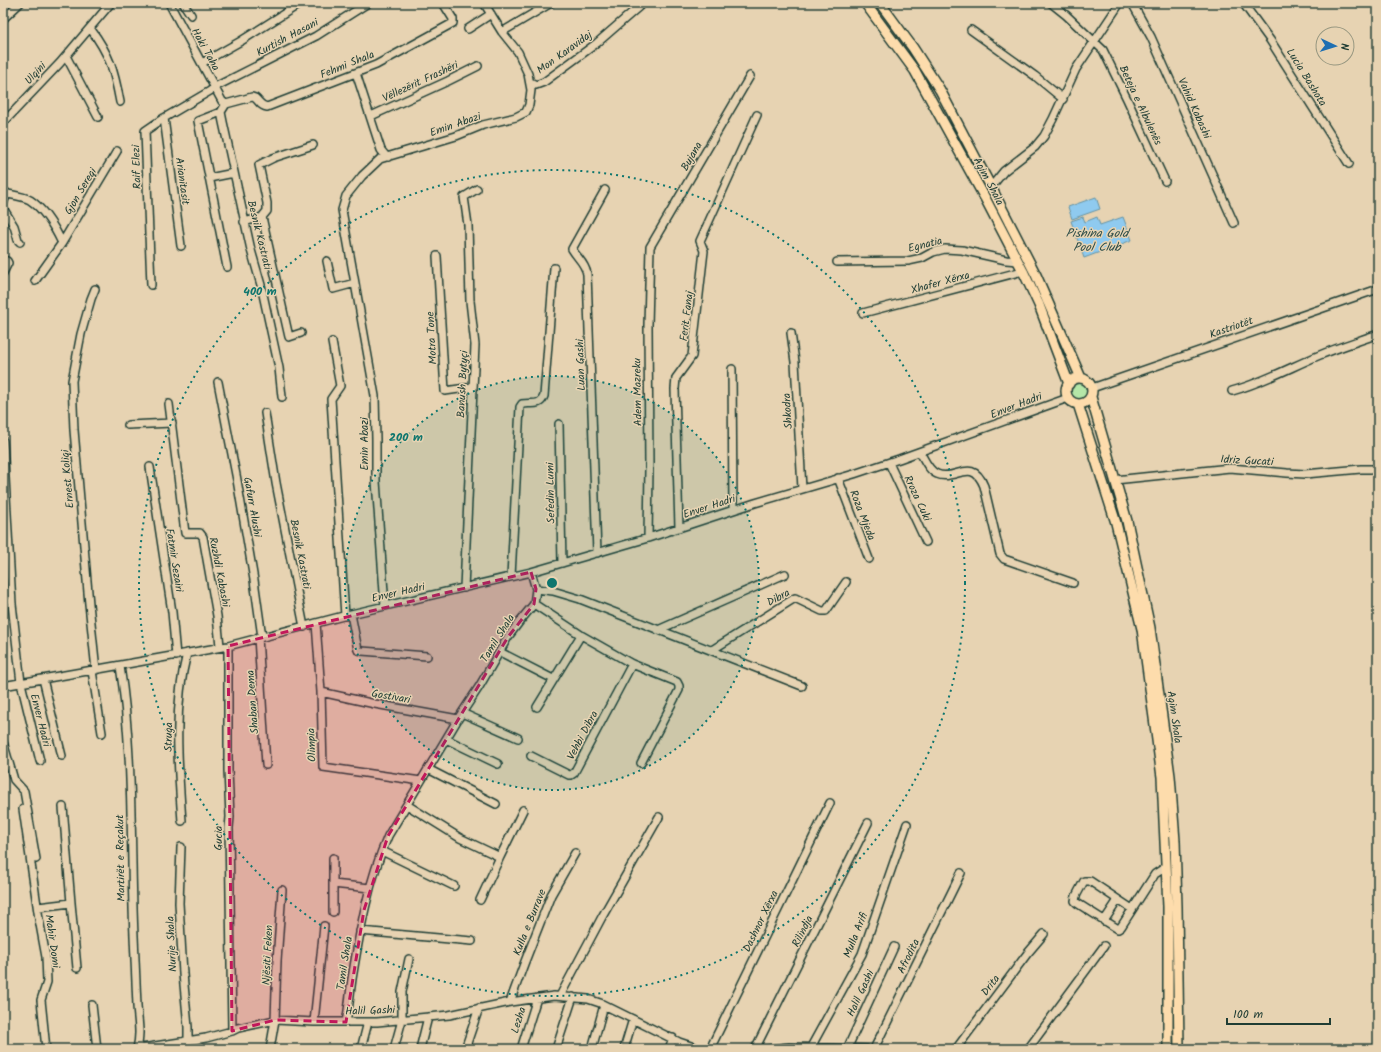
<svg xmlns="http://www.w3.org/2000/svg" width="1381" height="1052" font-family="Kalam,sans-serif">
	<rect width="100%" height="100%" fill="#e7d3b2"/>
	<filter id="ink" filterUnits="userSpaceOnUse"><feTurbulence type="fractalNoise" baseFrequency=".025" numOctaves="2"/><feDisplacementMap in="SourceGraphic" scale="8" xChannelSelector="R" yChannelSelector="G"/><feConvolveMatrix kernelMatrix="1 2 1 2 8 2 1 2 1" color-interpolation-filters="sRGB"/></filter>
	<g filter="url(#ink)">
		<path fill="#b5e7a8" stroke="#6a926e" d="M1070 391a9 9 0 1 1 18 0a9 9 0 1 1-18 0Z"/>
		<path fill="#8fcaef" stroke="#6292a4" d="M1096,197L1100,209L1072,219L1068,207Z
			M1083,217L1085,222L1097,217L1100,225L1123,217L1132,240L1084,258L1071,221Z"/>
		<g fill="none" stroke-linecap="round" stroke-linejoin="round">
			<g stroke="#1f3d34" stroke-width="10">
				<path id="minor" d="M169,3L222,101L226,104
					M183,3L191,15
					M1051,3L1066,15L1103,50L1127,99L1165,181
					M1132,3L1151,37L1234,223
					M1243,3L1270,40L1349,164
					M3,19L20,3
					M90,28C110,55 114,70 120,102
					M468,29L491,14
					M971,30L1035,76L1063,99
					M502,32L551,3
					M66,56L98,117
					M202,63L241,41L301,3
					M356,73L381,150L385,155L388,157
					M530,82L536,85L544,82L597,43L643,3
					M226,104L221,112L223,122L251,250L261,285L279,368L282,397
					M226,104L252,97L255,98C260,102 260,106 267,107L376,65L453,23V19L443,3
					M221,112L198,121L227,267
					M371,116L448,81L478,66
					M164,118L181,246
					M3,123L60,63L111,3
					M209,178L234,173
					M991,187L1004,171L1035,147L1044,136L1053,119L1076,69L1120,3
					M3,193C12,195 23,196 30,200C45,210 55,228 62,243L35,281
					M3,204L7,193
					M3,208L14,226L18,240L20,242
					M262,217L289,337L301,333
					M244,222L262,217L267,211V203L259,165L273,158L313,145
					M62,243L117,151
					M437,256L445,391L473,387
					M327,261L333,289L355,283
					M3,262L4,260L7,261L8,263L3,273
					M837,262L908,261L922,258L933,252L945,249L962,250L1006,260L1018,261
					M151,285L145,131L164,118L210,91L215,87L316,36L368,3
					M95,289L91,299L81,334L72,381L74,430L89,604L96,670
					M863,313L1023,271
					M791,333L795,362L802,489
					M332,342L340,386L331,399L345,616
					M732,369L733,510
					M218,382L237,480L254,580L262,637
					M1092,388L1378,289
					M1232,391C1262,383 1291,367 1320,355C1339,347 1359,341 1378,334
					M169,404L185,533H200L203,537L217,616L220,646
					M265,413L276,483L304,627
					M559,424L562,563
					M128,425L172,423
					M3,441L12,604L21,683L40,761
					M920,452C924,459 929,471 937,474C955,482 972,456 984,486L1000,554L1004,559L1073,583
					M889,463L926,542
					M150,467L172,612L176,656
					M838,478L869,559
					M1115,480L1230,468L1287,473L1305,474L1361,469H1378
					M679,528L675,389L676,378L692,356L704,251L700,241L757,115
					M648,538L649,468L648,325L650,247L750,76
					M597,553L587,274C585,263 578,259 572,249L605,190
					M511,576L520,407L522,404C531,402 540,407 544,396L554,268
					M464,588L475,345L470,301L468,225L464,197L477,189
					M536,589L553,591L580,599L802,686
					M534,604L581,635L632,664L677,682L679,686V690L641,763
					M385,606L376,481V440L375,396L342,210L346,196L362,176L380,159L456,136L483,125L516,117L526,112L529,105L531,90L528,74L518,52L502,32L484,3
					M351,614L358,650L362,651L427,656
					M316,623L321,692L323,767L421,781
					M658,630L785,574
					M258,637L266,765
					M228,646V770L230,817L229,828L232,1031
					M712,650L795,598L822,611H826L846,582
					M500,652L551,678
					M120,666C134,755 130,847 134,936C135,960 136,983 137,1006C138,1023 141,1032 137,1049
					M92,671L102,733
					M43,679L62,756
					M3,686L228,646L351,614L531,572L648,538L755,503L854,474L899,459L1068,398
					M321,692L375,704L458,719
					M537,707L581,635
					M462,713L518,738
					M446,739L498,764
					M3,742L14,780L24,791L36,859
					M531,756L569,775H571L574,773L632,664
					M428,769L496,804
					M407,805L460,838L500,857L480,900
					M63,807L71,903
					M23,809L39,919L46,957L47,982L41,1000L46,1049
					M182,821C178,766 173,708 187,653
					M181,847L179,903L183,974L188,1027V1040
					M382,851L454,886
					M500,857L523,810
					M333,858V912
					M333,884L370,888
					M38,907L71,903L77,968
					M1132,909L1090,881H1084L1076,896L1075,901L1077,903L1118,929L1121,927L1155,874L1166,867
					M1104,921L1118,900
					M360,931L472,941
					M560,996L602,917L659,817
					M510,1002L524,964L551,895L575,853
					M92,1005L97,1049
					M314,1022L324,926
					M346,1022C349,1008 350,993 352,979C360,930 368,882 388,836L458,719L479,687L508,637L520,621L534,604L536,589L531,572
					M811,1047L862,954L907,824
					M136,1049L206,1038L232,1031L238,1028L275,1020L314,1022H377L449,1015L510,1002L554,996L588,999L600,1003L679,1042L700,1049
					M184,1049L185,1041
					M270,1049L275,1020L277,961L282,890
					M361,1049L368,1022
					M394,1049L402,1020V992L409,959
					M420,1049L428,1017
					M465,1049L479,1008
					M521,1049L537,998
					M556,1049L573,997
					M592,1049L604,1005
					M624,1049L633,1019
					M669,1049L673,1038
					M710,1049L830,803
					M755,1049L868,823
					M770,1049L789,1047L867,1049
					M847,1049L894,947
					M874,1049L961,873
					M956,1049L1027,954L1044,934
					M1028,1049L1104,946"/>
			</g>
			<g stroke="#1f3d34" stroke-width="12">
				<path id="major" d="M865,3L915,71L985,198L1023,271L1039,305L1069,384
					M880,3L913,48L940,90L991,187L1036,275L1081,378
					M1066 391a13 13 0 1 1 26 0a13 13 0 1 1-26 0Z
					M1091,397L1127,521L1150,628L1170,776L1175,841L1177,907L1179,1049
					M1078,404L1116,523L1142,629L1162,777L1168,907V1049"/>
			</g>
			<use href="#minor" stroke="#e7d3b2" stroke-width="7"/>
			<use href="#major" stroke="#fddcac" stroke-width="9"/>
		</g>
	</g>
	<path fill="#c2185b" fill-opacity="0.2" stroke="#c2185b" stroke-width="3" stroke-dasharray="8 5" stroke-linejoin="round" d="M531,572L536,589L534,604L508,637L388,836L364,910L346,1022L275,1020L232,1031L228,646Z"/>
	<circle cx="552" cy="583" r="207" fill="#0f766e" fill-opacity=".12"/>
	<g fill="none" stroke="#0f766e" stroke-width="2" stroke-dasharray="2 4">
		<circle cx="552" cy="583" r="207"/>
		<circle cx="552" cy="583" r="413"/>
	</g>
	<g text-anchor="middle" stroke-width="3" stroke-linejoin="round" paint-order="stroke">
		<g font-size="11" fill="#1f3d34" stroke="#e7d3b2">
			<text transform="translate(287 37) rotate(-28)" y="4">Kurtish Hasani</text>
			<text transform="translate(206 49) rotate(61)" y="4">Haki Taha</text>
			<text transform="translate(564 52) rotate(-36)" y="4">Mon Karavidaj</text>
			<text transform="translate(347 64) rotate(-22)" y="4">Fehmi Shala</text>
			<text transform="translate(35 73) rotate(-47)" y="4">Ulqini</text>
			<text transform="translate(1307 77) rotate(58)" y="4">Lucia Bashota</text>
			<text transform="translate(420 81) rotate(-25)" y="4">Vëllezërit Frashëri</text>
			<text transform="translate(1141 105) rotate(65)" y="4">Beteja e Albulenës</text>
			<text transform="translate(1195 108) rotate(66)" y="4">Vahid Kabashi</text>
			<text transform="translate(455 124) rotate(-19)" y="4">Emin Abazi</text>
			<text transform="translate(691 156) rotate(-60)" y="4">Bujana</text>
			<text transform="translate(136 167) rotate(-92)" y="4">Raif Elezi</text>
			<text transform="translate(183 181) rotate(82)" y="4">Arianitasit</text>
			<text transform="translate(989 181) rotate(62)" y="4">Agim Shala</text>
			<text transform="translate(80 191) rotate(-59)" y="4">Gjon Sereqi</text>
			<text transform="translate(260 235) rotate(76)" y="4">Besnik Kastrati</text>
			<text transform="translate(925 244) rotate(-14)" y="4">Egnatia</text>
			<text transform="translate(940 282) rotate(-15)" y="4">Xhafer Xërxa</text>
			<text transform="translate(686 316) rotate(-83)" y="4">Ferit Fanaj</text>
			<text transform="translate(1231 327) rotate(-19)" y="4">Kastriotët</text>
			<text transform="translate(431 338) rotate(-93)" y="4">Motra Tone</text>
			<text transform="translate(580 365) rotate(-92)" y="4">Luan Gashi</text>
			<text transform="translate(462 384) rotate(-87)" y="4">Banush Bytyçi</text>
			<text transform="translate(637 392) rotate(-91)" y="4">Adem Mazreku</text>
			<text transform="translate(1016 405) rotate(-21)" y="4">Enver Hadri</text>
			<text transform="translate(787 411) rotate(-93)" y="4">Shkodra</text>
			<text transform="translate(364 444) rotate(-90)" y="4">Emin Abazi</text>
			<text transform="translate(1247 460) rotate(3)" y="4">Idriz Gucati</text>
			<text transform="translate(67 479) rotate(-95)" y="4">Ernest Koliqi</text>
			<text transform="translate(550 493) rotate(-91)" y="4">Sefedin Lumi</text>
			<text transform="translate(918 498) rotate(65)" y="4">Rroza Cuki</text>
			<text transform="translate(709 506) rotate(-18)" y="4">Enver Hadri</text>
			<text transform="translate(253 507) rotate(80)" y="4">Gafurr Alushi</text>
			<text transform="translate(863 515) rotate(69)" y="4">Roza Mjeda</text>
			<text transform="translate(301 554) rotate(79)" y="4">Besnik Kastrati</text>
			<text transform="translate(175 560) rotate(81)" y="4">Fatmir Sezairi</text>
			<text transform="translate(220 572) rotate(79)" y="4">Ruzhdi Kabashi</text>
			<text transform="translate(398 592) rotate(-13)" y="4">Enver Hadri</text>
			<text transform="translate(778 597) rotate(-28)" y="4">Dibra</text>
			<text transform="translate(497 638) rotate(-58)" y="4">Tamil Shala</text>
			<text transform="translate(391 696) rotate(10)" y="4">Gostivari</text>
			<text transform="translate(252 702) rotate(-94)" y="4">Shaban Dema</text>
			<text transform="translate(1175 717) rotate(82)" y="4">Agim Shala</text>
			<text transform="translate(41 720) rotate(76)" y="4">Enver Hadri</text>
			<text transform="translate(582 735) rotate(-62)" y="4">Vehbi Dibra</text>
			<text transform="translate(168 737) rotate(-89)" y="4">Struga</text>
			<text transform="translate(311 745) rotate(-92)" y="4">Olimpia</text>
			<text transform="translate(218 838) rotate(-89)" y="4">Gucia</text>
			<text transform="translate(120 858) rotate(-91)" y="4">Martirët e Reçakut</text>
			<text transform="translate(760 921) rotate(-64)" y="4">Dashnor Xërxa</text>
			<text transform="translate(529 922) rotate(-68)" y="4">Kulla e Burrave</text>
			<text transform="translate(802 931) rotate(-63)" y="4">Rilindja</text>
			<text transform="translate(855 935) rotate(-68)" y="4">Mulla Arifi</text>
			<text transform="translate(53 941) rotate(82)" y="4">Mahir Domi</text>
			<text transform="translate(171 944) rotate(-93)" y="4">Nurije Shala</text>
			<text transform="translate(267 955) rotate(-87)" y="4">Njësiti Feken</text>
			<text transform="translate(908 956) rotate(-64)" y="4">Afrodita</text>
			<text transform="translate(344 963) rotate(-81)" y="4">Tamil Shala</text>
			<text transform="translate(990 985) rotate(-53)" y="4">Drita</text>
			<text transform="translate(860 993) rotate(-65)" y="4">Halil Gashi</text>
			<text transform="translate(370 1010) rotate(-2)" y="4">Halil Gashi</text>
			<text transform="translate(518 1020) rotate(-72)" y="4">Lezha</text>
		</g>
		<g font-size="12" font-style="italic" fill="#2a4b47" stroke="#e7d3b2">
			<text x="1097" y="237">Pishina Gold<tspan x="1097" dy="14">Pool Club</tspan></text>
		</g>
	</g>
	<circle cx="552" cy="583" r="6" fill="#0f766e" stroke="#e7d3b2" stroke-width="2"/>
	<g font-size="12" text-anchor="middle" font-weight="bold" fill="#0f766e" stroke="#e7d3b2" stroke-width="3" stroke-linejoin="round" paint-order="stroke">
		<text x="260" y="295">400 m</text>
		<text x="406" y="441">200 m</text>
	</g>
	<rect width="1381" height="1052" fill="none" stroke="#e7d3b2" stroke-width="16"/>
	<rect x="8" y="8" width="1365" height="1036" fill="none" stroke="#1f3d34" stroke-width="1.5" filter="url(#ink)"/>
	<g transform="translate(1335 46) rotate(94)"><circle r="19" fill="#e7d3b2" stroke="#979780"/>
	<path d="M0-3L7 15L0 10L-7 15Z" fill="#1f6fb2"/>
	<text y="-6" font-size="11" font-weight="bold" text-anchor="middle" fill="#1f3d34">N</text>
	</g>
	<path d="M1227 1018v6h103v-6" fill="none" stroke="#1f3d34" stroke-width="2"/>
	<text x="1233" y="1018" font-size="12" fill="#1f3d34" stroke="#e7d3b2" stroke-width="3" paint-order="stroke">100 m</text>
</svg>
